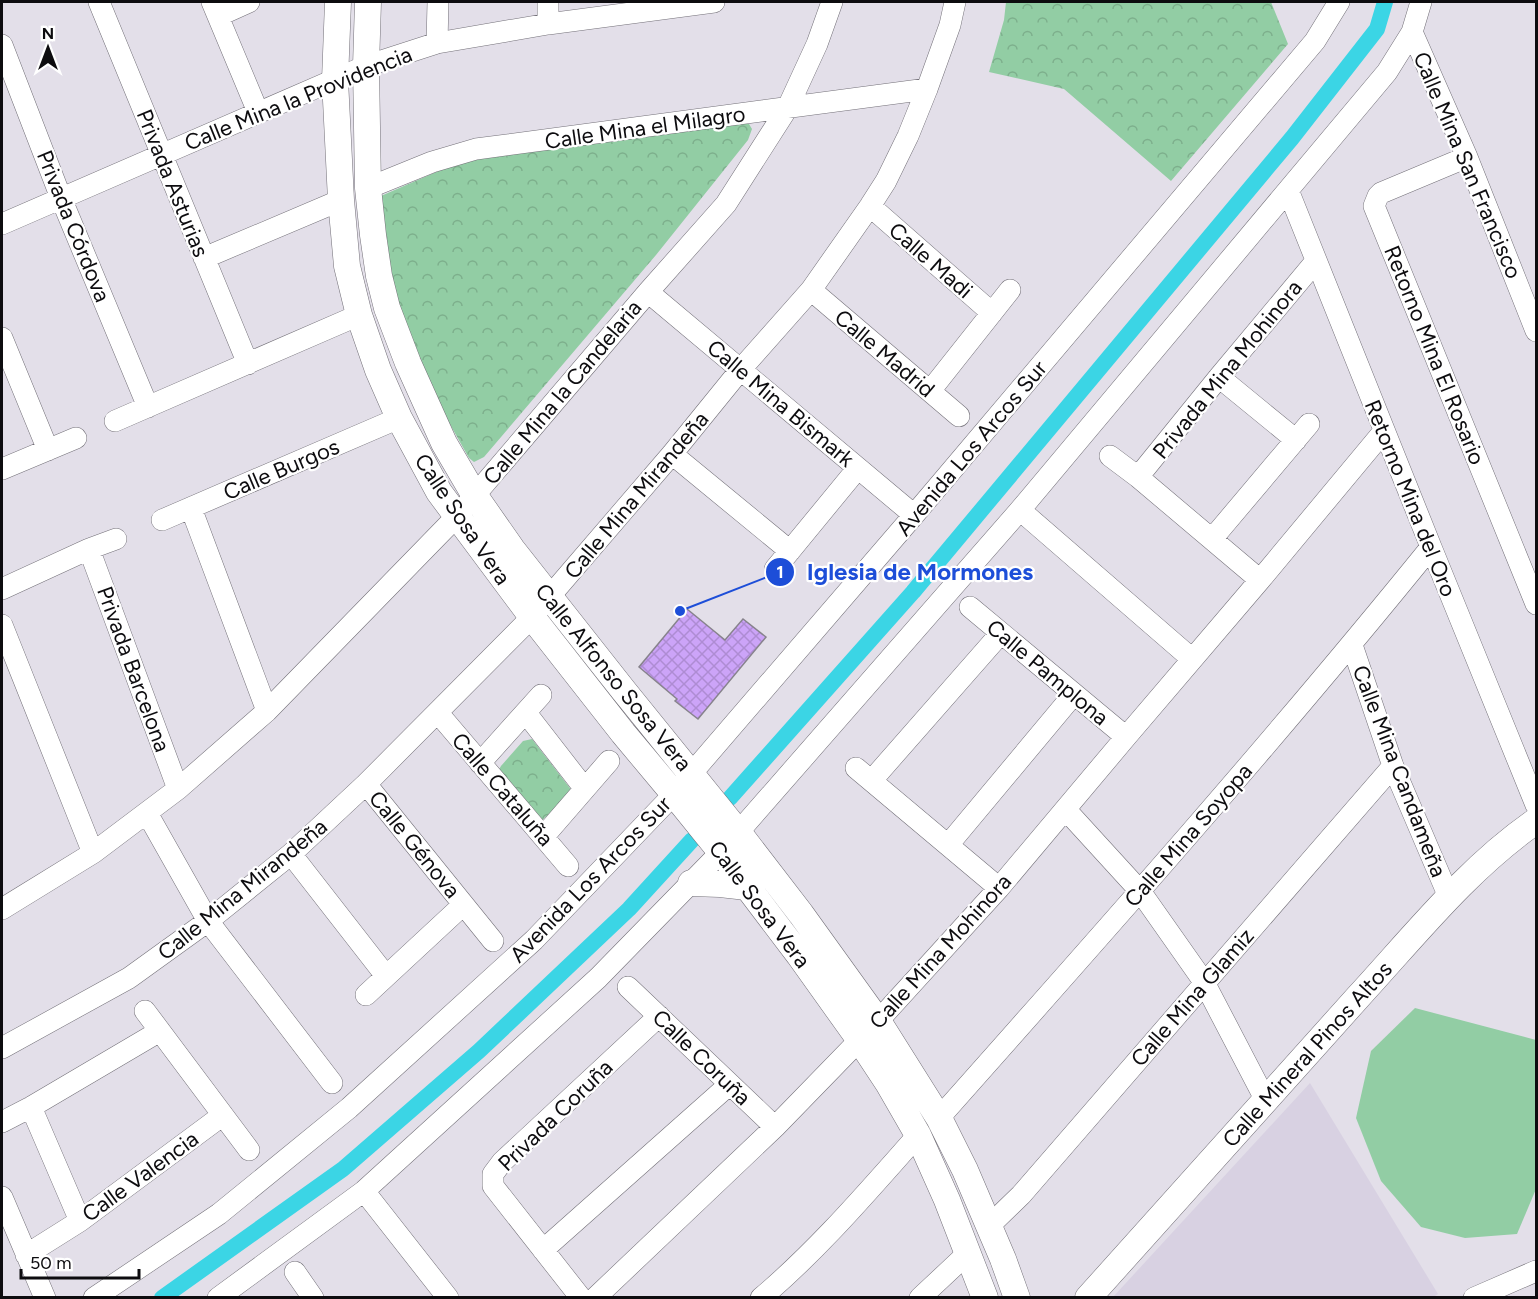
<svg xmlns="http://www.w3.org/2000/svg" width="1538" height="1299" font-family="Figtree,sans-serif">
	<defs>
		<pattern id="park-crowns" width="20" height="18" patternUnits="userSpaceOnUse" patternTransform="scale(1.5)"><rect width="20" height="18" fill="#92cda4"/><path d="M2 6a3 3 0 1 1 6 0M12 15a3 3 0 1 1 6 0" fill="none" stroke="#7daf8c"/></pattern>
		<pattern id="building-cross-hatch" width="8" height="8" patternUnits="userSpaceOnUse" patternTransform="scale(1.5)"><rect width="8" height="8" fill="#cca4f8"/><path d="M0 0l8 8M0 8l8-8" fill="none" stroke="#ae8cd3"/></pattern>
	</defs>
	<rect width="100%" height="100%" fill="#e3dfe9"/>
	<path fill="#d8d1e2" d="M1310,1083L1438,1294L1432,1298L1113,1297Z"/>
	<path fill="#92cda4" d="M1415,1008L1536,1040V1189L1517,1234L1465,1238L1421,1227L1381,1181L1356,1118L1371,1051Z"/>
	<path fill="url(#park-crowns)" d="M1006,2H1271L1288,44L1171,181L1064,89L989,72L1004,20Z
		M736,123L749,124L752,129L748,140L656,255L484,457L474,462L469,458L430,389L389,282L374,199L450,166L492,155Z
		M532,739L573,792L540,822L496,775L501,766L523,741Z"/>
	<g fill="none" stroke-linecap="round" stroke-linejoin="round">
		<path stroke="#3bd5e5" stroke-width="16" d="M730,798L913,592L1292,138L1377,29L1385,2
			M162,1298L343,1169L479,1051L629,909L692,840"/>
	</g>
	<path fill="url(#building-cross-hatch)" stroke="#87838c" stroke-width="1.5" d="M687,609L725,640L743,619L766,637L698,719L675,701L677,699L639,667Z"/>
	<g fill="none" stroke-linecap="round" stroke-linejoin="round">
		<g stroke="#737078" stroke-width="22">
			<path id="minor" d="M99,2L248,364
				M212,2L258,112
				M218,16L249,2
				M548,24V2
				M1412,32L1467,157L1536,331
				M437,43L438,2
				M2,45L61,198L148,407
				M1467,157L1381,193L1378,196L1374,206L1536,604
				M368,188L432,162L476,149L927,89
				M1288,190L1431,547L1536,805
				M870,206L992,313
				M2,224L366,66L437,43L548,24L714,2
				M204,258L341,200
				M811,290L959,416
				M648,292L914,515
				M2,338L48,450
				M1219,377L1296,440
				M930,391L1010,290
				M115,421L359,315
				M672,454L790,551
				M1110,456L1138,477L1260,580
				M2,469L76,438
				M1138,477L1219,377L1316,261
				M191,508L267,711
				M1020,510L1192,659
				M162,520L399,418
				M1212,539L1309,424
				M89,549L178,789
				M775,569L858,468
				M2,589L89,549L116,539
				M970,607L1126,737
				M2,625L93,853
				M1352,645L1393,766L1449,897
				M438,713L568,866
				M526,713L585,789
				M480,763L541,695
				M856,768L999,888
				M872,780L1001,633
				M366,784L493,941
				M1066,810L1140,891L1204,982L1265,1099
				M147,813L208,921L332,1083
				M544,836L609,761
				M948,845L1074,694
				M291,854L386,976
				M2,909L93,853L178,789L267,711L457,516L648,292L726,204L788,107L817,44L832,2
				M628,987L775,1127
				M366,995L463,905
				M145,1011L249,1150
				M2,1048L129,978L208,921L291,854L366,784L532,617L672,454L741,369L811,290L870,206L886,181L908,136L927,89L950,25L955,2
				M31,1107L80,1221
				M939,1118C1106,930 1273,742 1431,547
				M2,1122L31,1107L160,1031
				M364,1191L448,1298
				M2,1197L45,1298
				M989,1226L1021,1195L1393,766
				M543,1250L730,1084
				M26,1255L80,1221L223,1115
				M295,1272L313,1298
				M94,1298L219,1214L349,1108L534,940L674,794L691,774L914,515L1315,41L1339,2
				M218,1298L364,1191L598,978L721,852L1020,510L1387,72L1412,32L1421,2
				M581,1298L493,1186V1174L502,1162L659,1016
				M595,1298L775,1127L878,1021L999,888L1126,737L1260,580L1384,431
				M761,1298C819,1249 868,1191 918,1135
				M920,1298L968,1253
				M1474,1298L1536,1271"/>
		</g>
		<g stroke="#737078" stroke-width="27">
			<path id="major" d="M338,2L335,80L341,200L347,266L359,315L378,370L399,418L439,492L532,617L623,733L674,794L721,852L799,955L859,1039L888,1083L918,1135L947,1200L985,1298
				M368,2L366,66L368,188L373,235L379,276L387,308L408,363L444,443L475,496L512,549L624,691L738,832L801,914L878,1021L939,1118L965,1170L1003,1259L1017,1298
				M691,883L720,884L747,887
				M1088,1298C1178,1197 1268,1096 1359,996C1415,935 1468,868 1536,821"/>
		</g>
		<use href="#minor" stroke="#fff" stroke-width="21"/>
		<use href="#major" stroke="#fff" stroke-width="26"/>
	</g>
	<g text-anchor="middle" stroke-width="4.5" stroke-linejoin="round" paint-order="stroke">
		<g font-size="22" fill="#0d0c0f" stroke="#fff">
			<text transform="translate(298 98) rotate(-22)" y="8">Calle Mina la Providencia</text>
			<text transform="translate(645 127) rotate(-8)" y="8">Calle Mina el Milagro</text>
			<text transform="translate(1468 165) rotate(67)" y="8">Calle Mina San Francisco</text>
			<text transform="translate(173 183) rotate(68)" y="8">Privada Asturias</text>
			<text transform="translate(74 226) rotate(68)" y="8">Privada Córdova</text>
			<text transform="translate(931 260) rotate(41)" y="8">Calle Madi</text>
			<text transform="translate(885 353) rotate(40)" y="8">Calle Madrid</text>
			<text transform="translate(1435 355) rotate(68)" y="8">Retorno Mina El Rosario</text>
			<text transform="translate(1227 369) rotate(-51)" y="8">Privada Mina Mohinora</text>
			<text transform="translate(562 392) rotate(-50)" y="8">Calle Mina la Candelaria</text>
			<text transform="translate(781 403) rotate(40)" y="8">Calle Mina Bismark</text>
			<text transform="translate(971 448) rotate(-50)" y="8">Avenida Los Arcos Sur</text>
			<text transform="translate(281 469) rotate(-23)" y="8">Calle Burgos</text>
			<text transform="translate(636 495) rotate(-50)" y="8">Calle Mina Mirandeña</text>
			<text transform="translate(1411 498) rotate(68)" y="8">Retorno Mina del Oro</text>
			<text transform="translate(463 519) rotate(56)" y="8">Calle Sosa Vera</text>
			<text transform="translate(134 669) rotate(70)" y="8">Privada Barcelona</text>
			<text transform="translate(1048 672) rotate(40)" y="8">Calle Pamplona</text>
			<text transform="translate(614 677) rotate(51)" y="8">Calle Alfonso Sosa Vera</text>
			<text transform="translate(1400 771) rotate(69)" y="8">Calle Mina Candameña</text>
			<text transform="translate(503 789) rotate(49)" y="8">Calle Cataluña</text>
			<text transform="translate(1188 835) rotate(-49)" y="8">Calle Mina Soyopa</text>
			<text transform="translate(415 844) rotate(51)" y="8">Calle Génova</text>
			<text transform="translate(590 879) rotate(-46)" y="8">Avenida Los Arcos Sur</text>
			<text transform="translate(242 889) rotate(-39)" y="8">Calle Mina Mirandeña</text>
			<text transform="translate(760 904) rotate(53)" y="8">Calle Sosa Vera</text>
			<text transform="translate(940 951) rotate(-48)" y="8">Calle Mina Mohinora</text>
			<text transform="translate(1192 997) rotate(-49)" y="8">Calle Mina Glamiz</text>
			<text transform="translate(1307 1054) rotate(-48)" y="8">Calle Mineral Pinos Altos</text>
			<text transform="translate(702 1057) rotate(44)" y="8">Calle Coruña</text>
			<text transform="translate(555 1115) rotate(-44)" y="8">Privada Coruña</text>
			<text transform="translate(140 1176) rotate(-36)" y="8">Calle Valencia</text>
		</g>
	</g>
	<path fill="none" stroke="#1d4ed8" stroke-width="2" d="M680 611L780 572"/>
	<g fill="#1d4ed8" stroke="#fff" stroke-width="2">
		<circle cx="680" cy="611" r="6"/>
		<circle cx="780" cy="572" r="15"/>
	</g>
	<g font-size="18" text-anchor="middle" font-weight="bold" fill="#fff">
		<text x="780" y="578">1</text>
	</g>
	<g font-size="24" text-anchor="middle" font-weight="bold" fill="#1d4ed8" stroke="#fff" stroke-width="4.5" stroke-linejoin="round" paint-order="stroke">
		<text x="920" y="580">Iglesia de Mormones</text>
	</g>
	<rect width="1538" height="1299" fill="none" stroke="#0d0c0f" stroke-width="6"/>
	<g transform="translate(48 48)" stroke="#ffffff" stroke-width="4.5" paint-order="stroke">
	<path d="M0-4.5L10 22L0 15L-10 22Z" fill="#0d0c0f"/>
	<text y="-9" font-size="16" font-weight="bold" text-anchor="middle" fill="#0d0c0f">N</text>
	</g>
	<path d="M21 1269v9h118v-9" fill="none" stroke="#0d0c0f" stroke-width="3"/>
	<text x="30" y="1269" font-size="18" fill="#0d0c0f" stroke="#ffffff" stroke-width="4.5" paint-order="stroke">50 m</text>
</svg>
